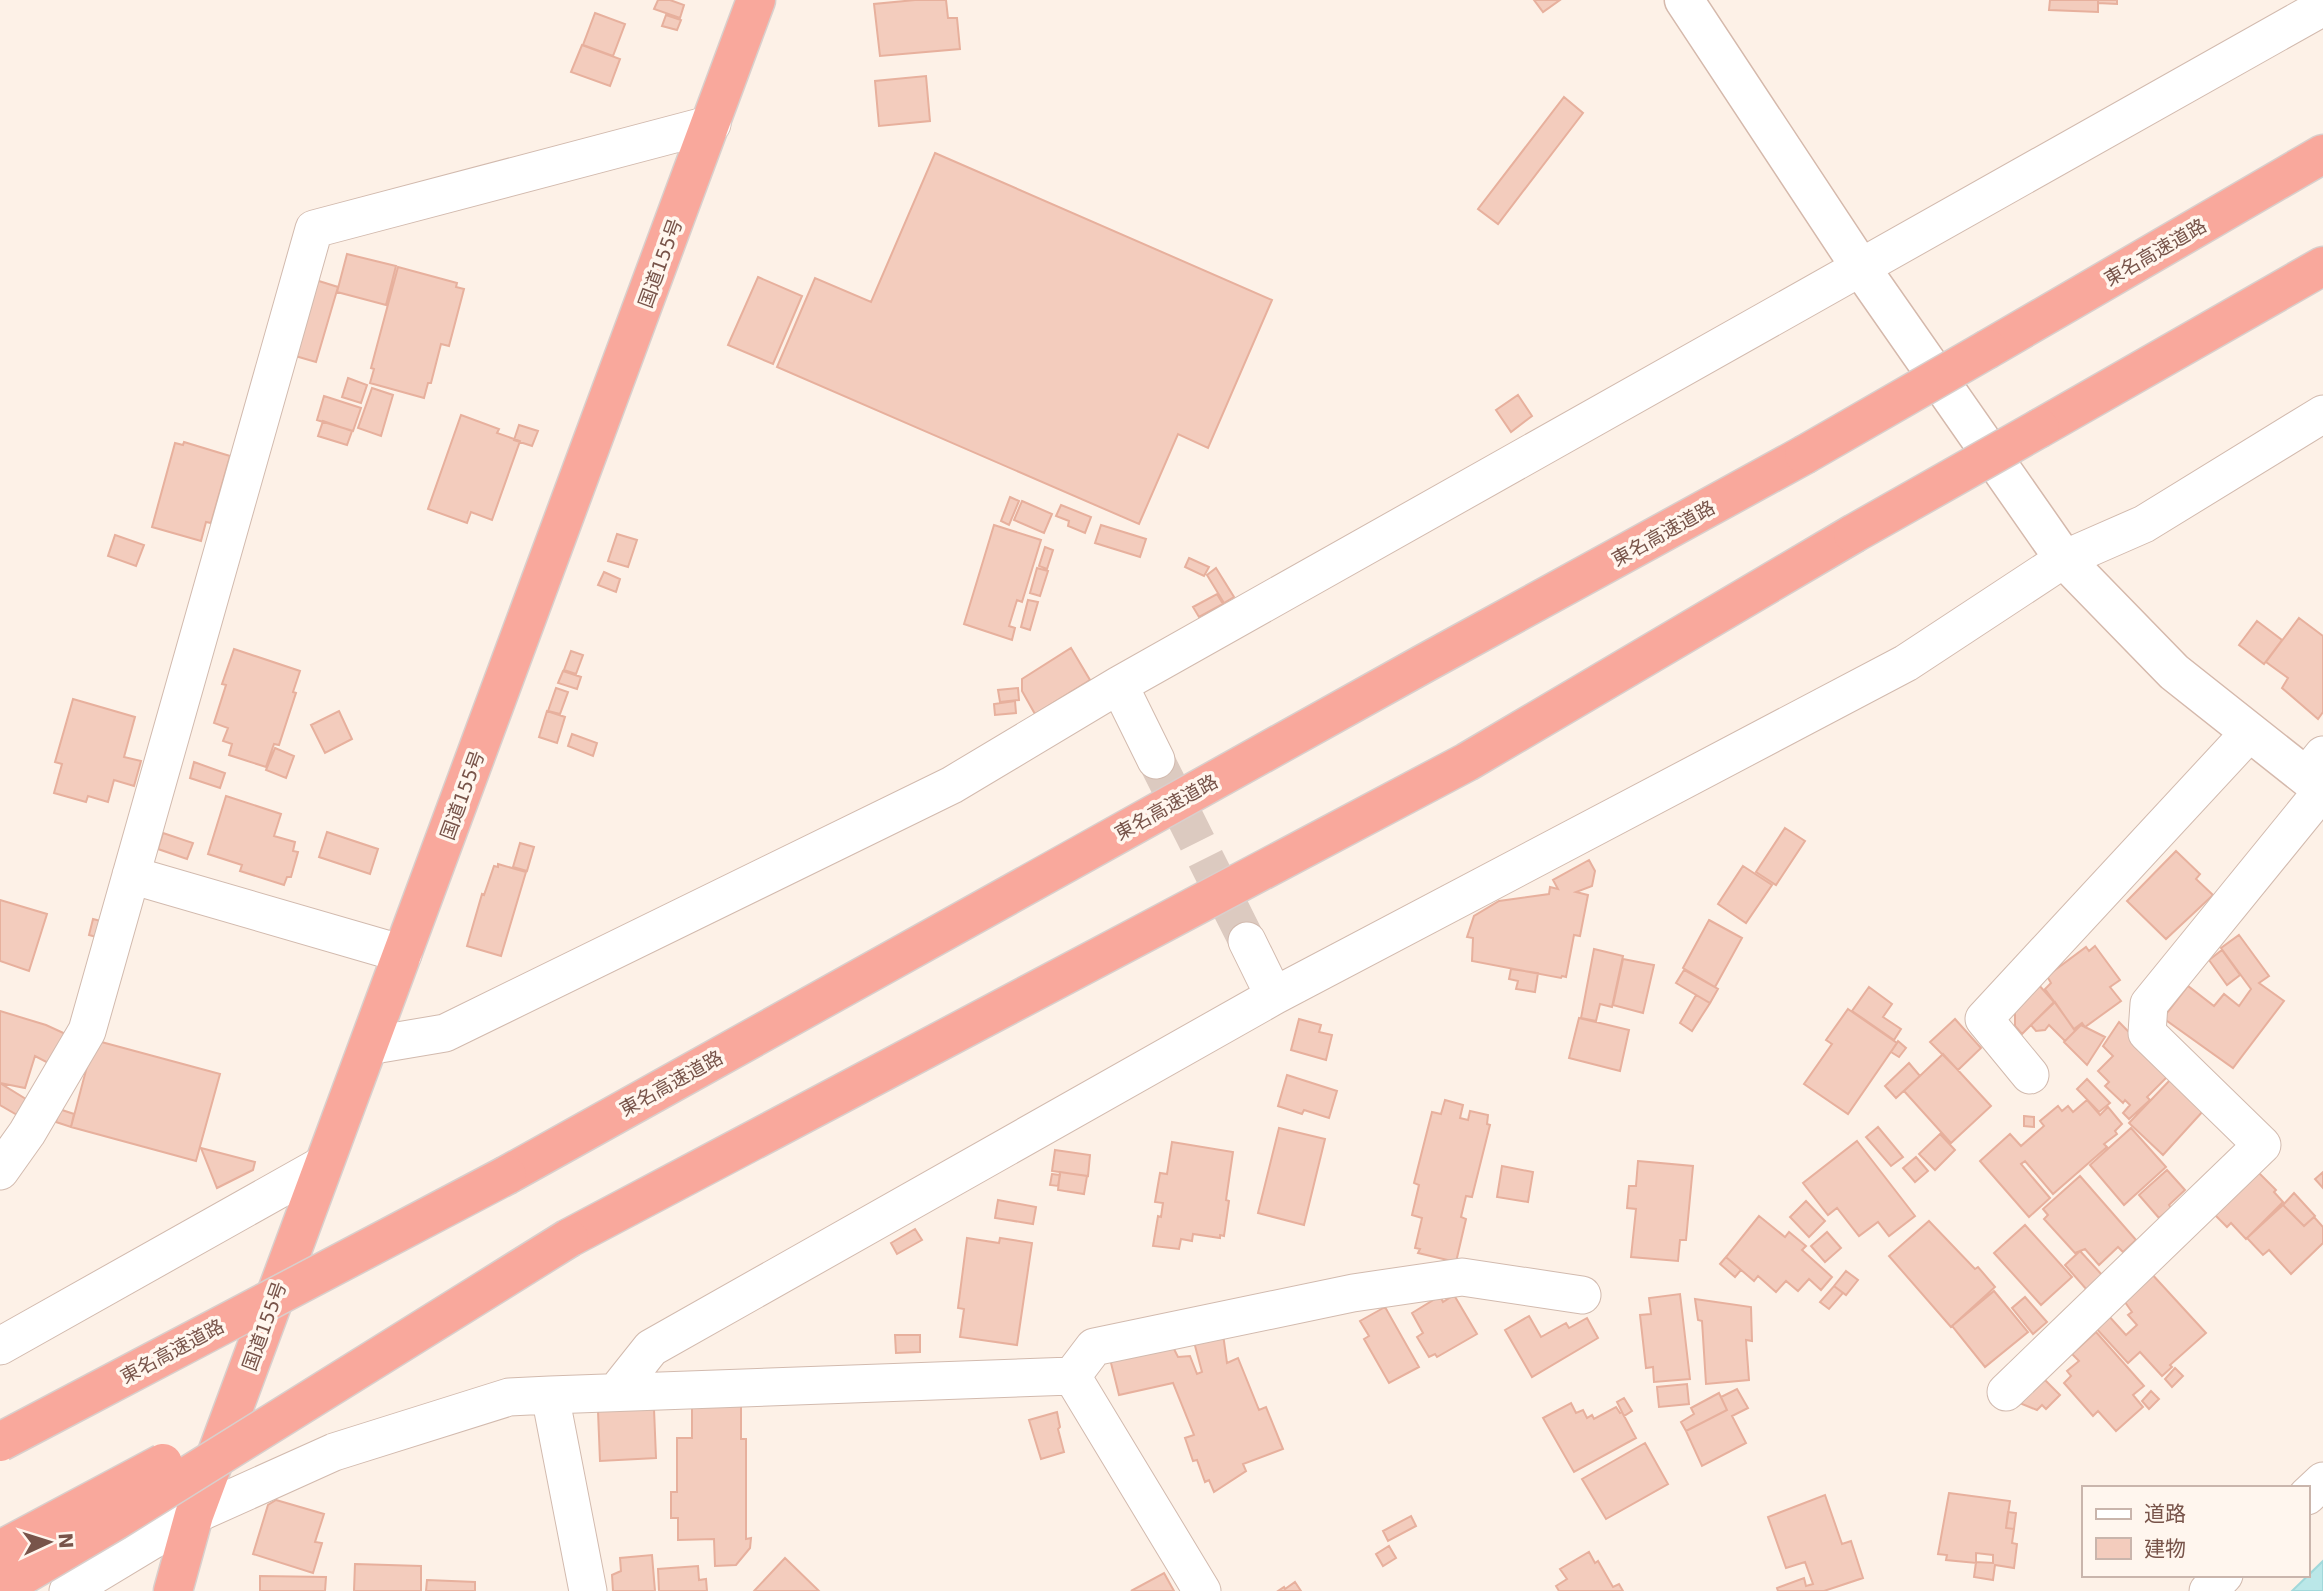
<svg xmlns="http://www.w3.org/2000/svg" width="2323" height="1591" font-family="'DejaVu Sans','Noto Sans JP',sans-serif">
  <style>
    .water { fill: #bae7e8; stroke: #a0d8da; stroke-width: 2 }
    .building { fill: #f3ccbd; stroke: #e7b09d; stroke-width: 2 }
    .lines { fill: none; stroke-linecap: round; stroke-linejoin: round }
    .street-tunnel { stroke: #dccac0; stroke-width: 37; stroke-dasharray: 37 18; stroke-linecap: butt }
    .street-casing { stroke: #d2baae; stroke-width: 39 }
    .secondary-casing { stroke: #d5b9ac; stroke-width: 41 }
    .highway-casing { stroke: #d9cfcc; stroke-width: 41 }
    .street { stroke: #fff; stroke-width: 37 }
    .secondary { stroke: #fff; stroke-width: 38 }
    .highway { stroke: #f9a89c; stroke-width: 38 }
    .highway-bridge-casing { stroke: #d9cfcc; stroke-width: 41; stroke-linecap: butt }
    .highway-bridge { stroke: #f9a89c; stroke-width: 38 }
    .labels { text-anchor: middle; dominant-baseline: central; stroke-width: 7; stroke-linejoin: round; paint-order: stroke }
    .street-label { font-size: 19px; fill: #78544a; stroke: #fff6ee }
  </style>
  <rect width="100%" height="100%" fill="#fdf1e7"/>
  <!-- water -->
  <path class="water" d="M2323,1561V1591H2292Z"/>
  <!-- building -->
  <path class="building" d="M658,0H670L684,5L680,18L654,9Z
    M915,0H946L948,18H957L960,49L880,56L874,4Z
    M1534,0H1560L1543,12Z
    M2050,0H2098V12L2049,10Z
    M2098,0H2117V4L2098,3Z
    M595,13L625,24L613,56L583,45Z
    M666,15L681,20L677,30L662,26Z
    M582,45L620,59L610,86L571,72Z
    M926,76L930,121L879,126L875,81Z
    M1564,97L1583,113L1498,224L1478,209Z
    M935,153L1272,300L1208,448L1178,434L1139,524L777,367L815,278L871,302Z
    M347,254L396,266L386,305L337,292Z
    M398,267L457,283L456,287L464,289L449,346L441,344L431,383H428L424,398L370,383L374,369L371,368Z
    M306,277L338,287L316,362L285,353Z
    M758,277L802,296L773,364L728,345Z
    M348,378L367,385L361,403L342,397Z
    M372,388L393,395L381,436L358,428Z
    M1518,395L1532,416L1511,432L1496,410Z
    M324,396L361,408L353,431L317,420Z
    M461,415L499,429L497,433L520,441L492,520L471,512L467,523L428,509Z
    M323,421L352,431L347,445L318,436Z
    M519,425L538,431L532,446L514,440Z
    M184,442L230,456L211,523L206,522L201,541L152,527L175,443L183,445Z
    M1010,497L1019,501L1009,525L1001,521Z
    M1022,501L1052,514L1044,533L1014,520Z
    M1061,505L1091,517L1085,533L1068,526L1069,521L1056,516Z
    M994,525L1041,540L1022,602L1017,600L1009,626L1015,628L1012,640L964,624Z
    M1101,525L1146,539L1140,557L1095,543Z
    M617,534L637,540L628,567L608,561Z
    M115,535L144,545L136,566L108,556Z
    M1045,547L1053,550L1047,569L1039,566Z
    M1189,558L1209,567L1204,576L1185,567Z
    M1037,568L1048,571L1040,596L1030,593Z
    M1216,568L1234,597L1224,603L1207,575Z
    M604,572L620,579L616,592L598,585Z
    M1217,594L1223,604L1199,617L1193,607Z
    M1028,600L1038,602L1030,630L1021,627Z
    M2299,618L2323,636V712L2318,719L2282,688L2288,678L2266,662Z
    M2257,621L2282,640L2264,664L2239,645Z
    M1071,648L1090,680L1035,714L1022,691V679Z
    M234,649L300,671L293,692L296,693L279,745L274,744L266,767L229,755L232,744L223,741L228,728L214,723L226,685L222,684Z
    M571,651L583,655L576,674L564,670Z
    M563,671L581,677L577,689L558,683Z
    M556,688L568,692L560,714L548,711Z
    M1018,688L1019,700L1000,702L998,690Z
    M73,699L135,717L124,757L141,761L134,786L114,780L108,802L88,796L86,802L54,793L62,764L55,762Z
    M1015,701L1016,713L995,715L994,704Z
    M339,711L352,739L325,753L311,725Z
    M547,711L565,717L557,743L539,737Z
    M572,734L597,743L593,756L568,746Z
    M275,748L294,756L286,778L266,770Z
    M194,762L225,773L220,788L190,778Z
    M226,796L281,814L274,836L295,842L293,851L298,852L291,877H287L284,885L240,871L242,865L208,854Z
    M1785,828L1805,841L1776,885L1756,872Z
    M327,832L378,849L370,874L319,857Z
    M163,833L193,843L187,859L158,849Z
    M520,843L534,847L527,871L513,867Z
    M2176,851L2200,874L2196,879L2213,895L2166,939L2127,901Z
    M1589,860L1595,871L1592,886L1576,892L1588,895L1580,936L1574,935L1566,977L1562,976L1561,978L1472,961L1473,938L1467,937L1474,916L1499,901L1549,894L1550,887L1558,889L1553,880Z
    M498,864L526,872L501,956L467,946L482,894L484,895L494,866L498,867Z
    M1743,866L1772,885L1746,923L1718,904Z
    M0,900L47,914L29,971L0,961Z
    M93,919L108,923L104,939L89,935Z
    M1709,920L1742,938L1715,987L1683,968Z
    M2239,935L2269,976L2259,983L2284,1001L2233,1068L2163,1018L2188,986L2214,1006L2224,994L2239,1006L2251,989L2221,948Z
    M2095,946L2120,980L2110,987L2121,1001L2085,1027L2082,1023L2074,1029L2045,989L2051,983L2047,976L2086,947L2089,951Z
    M1594,949L1623,956L1612,1007L1600,1004L1596,1021L1581,1018Z
    M2222,950L2240,975L2227,985L2209,960Z
    M1623,959L1654,965L1643,1013L1613,1005Z
    M1511,969L1538,973L1535,992L1516,989L1518,981L1509,979Z
    M1684,970L1718,989L1710,1003L1676,983Z
    M2038,984L2054,1002L2022,1034L2015,1026V1009Z
    M1869,987L1892,1004L1883,1017L1901,1029L1894,1040L1852,1011Z
    M1696,995L1710,1003L1692,1031L1680,1023Z
    M2055,1002L2075,1031L2065,1041L2049,1025L2045,1030L2036,1031L2031,1025Z
    M1848,1009L1897,1043L1848,1114L1804,1084L1832,1044L1826,1040Z
    M0,1011L46,1025L70,1036L54,1066L35,1056L25,1088L0,1083Z
    M1579,1018L1629,1030L1620,1071L1569,1058Z
    M1299,1019L1321,1025L1319,1032L1332,1035L1326,1060L1291,1050Z
    M1955,1019L1981,1048L1958,1070L1930,1042Z
    M2119,1022L2170,1074L2147,1097L2150,1100L2129,1119L2123,1113L2130,1105L2125,1100L2123,1103L2105,1086L2109,1082L2098,1071L2113,1056L2103,1046Z
    M2081,1025L2105,1037L2087,1065L2064,1042Z
    M94,1040L220,1074L196,1161L71,1127Z
    M1898,1041L1906,1048L1899,1057L1891,1052Z
    M1943,1054L1991,1106L1951,1143L1904,1091Z
    M1909,1063L1920,1076L1896,1098L1885,1086Z
    M1287,1075L1337,1091L1329,1118L1304,1110L1302,1114L1278,1106Z
    M2087,1079L2110,1103L2099,1112L2077,1089Z
    M2171,1079L2204,1110L2163,1155L2129,1123Z
    M0,1083L34,1104L24,1119L0,1105Z
    M1445,1100L1463,1105L1460,1118L1468,1120L1470,1111L1488,1115L1487,1124L1490,1125L1472,1197L1466,1196L1461,1217L1466,1219L1456,1262L1418,1253L1420,1249L1415,1248L1422,1218L1412,1215L1419,1185L1414,1183L1432,1112L1441,1114Z
    M2087,1100L2100,1115L2108,1107L2122,1124L2115,1131L2117,1134L2104,1144L2107,1147L2053,1194L2025,1161L2021,1164L2050,1198L2029,1217L1980,1161L2010,1134L2021,1146L2044,1126L2040,1121L2058,1106L2062,1111L2068,1106L2073,1112Z
    M59,1109L74,1114L71,1127L56,1122Z
    M2024,1116L2034,1117V1127L2024,1126Z
    M1878,1127L1903,1157L1891,1166L1866,1137Z
    M1279,1128L1325,1139L1304,1225L1258,1213Z
    M2131,1128L2166,1167L2124,1205L2090,1165Z
    M1940,1134L1955,1150L1935,1170L1919,1154Z
    M1857,1141L1915,1216L1889,1236L1878,1222L1859,1236L1837,1208L1828,1215L1803,1183Z
    M1172,1142L1233,1152L1226,1200L1229,1201L1224,1236L1220,1235V1238L1193,1234L1192,1241L1181,1239L1179,1249L1153,1246L1158,1216L1161,1217L1163,1203L1155,1202L1160,1173L1167,1174Z
    M201,1148L255,1162L253,1170L217,1188Z
    M1055,1150L1090,1155L1088,1176L1052,1171Z
    M1916,1157L1928,1171L1915,1182L1903,1168Z
    M1638,1161L1693,1166L1686,1240H1680L1678,1261L1631,1257L1636,1209L1627,1208L1629,1186H1636Z
    M1502,1166L1533,1172L1528,1202L1497,1197Z
    M2167,1170L2185,1190L2169,1205L2171,1208L2159,1218L2139,1195Z
    M2256,1170L2276,1190L2274,1192L2283,1202L2246,1239L2231,1223L2227,1227L2213,1213Z
    M1060,1172L1087,1176L1084,1194L1058,1190Z
    M2323,1172V1188L2315,1179Z
    M1052,1174L1060,1175L1058,1186L1050,1185Z
    M2080,1176L2136,1240L2123,1252L2118,1247L2099,1265L2085,1249L2075,1253L2044,1219L2048,1215L2043,1209Z
    M2294,1193L2315,1216L2304,1226L2283,1205Z
    M998,1200L1036,1207L1033,1224L995,1218Z
    M1806,1201L1825,1221L1809,1237L1790,1217Z
    M2283,1205L2304,1226L2314,1217L2323,1227V1243L2291,1274L2269,1250L2263,1255L2247,1238Z
    M1759,1216L1785,1237L1789,1232L1806,1246L1802,1250L1832,1277L1821,1290L1809,1279L1798,1291L1786,1281L1776,1292L1758,1276L1754,1281L1726,1257Z
    M1929,1221L1975,1269L1978,1267L1995,1287L1951,1327L1889,1256Z
    M2025,1225L2072,1277L2041,1305L1994,1253Z
    M915,1229L922,1240L897,1254L891,1243Z
    M1827,1232L1841,1248L1825,1262L1811,1246Z
    M967,1238L999,1243L1000,1238L1032,1243L1017,1345L960,1337L964,1309L958,1308Z
    M2080,1251L2103,1276L2087,1290L2065,1265Z
    M1726,1257L1741,1270L1735,1277L1720,1264Z
    M1846,1271L1858,1280L1846,1295L1834,1286Z
    M2150,1272L2206,1333L2170,1365L2172,1367L2162,1376L2140,1352L2128,1363L2094,1326L2107,1314L2126,1335L2137,1325L2128,1315L2132,1312L2122,1298Z
    M1834,1286L1843,1293L1829,1309L1820,1302Z
    M1994,1291L2028,1332L1985,1367L1952,1326Z
    M1680,1294L1690,1379L1654,1382L1653,1367L1646,1368L1640,1315L1651,1314L1649,1298Z
    M1454,1295L1477,1334L1437,1357L1435,1354L1429,1357L1417,1337L1423,1333L1412,1313L1440,1296L1443,1302Z
    M2025,1297L2047,1322L2033,1334L2012,1308Z
    M1695,1299L1751,1307L1752,1341L1746,1340L1749,1380L1706,1384L1702,1321L1698,1320Z
    M1385,1307L1419,1367L1389,1383L1364,1339L1369,1336L1360,1321Z
    M1529,1316L1541,1337L1566,1323L1569,1328L1587,1318L1598,1338L1532,1377L1505,1330Z
    M2096,1332L2144,1386L2133,1395L2143,1407L2116,1431L2098,1411L2093,1416L2064,1383L2071,1376L2067,1371L2079,1361L2072,1354Z
    M1223,1334L1227,1363L1238,1358L1259,1410L1266,1407L1283,1449L1243,1464L1246,1471L1214,1492L1209,1480L1205,1482L1197,1460L1193,1461L1185,1438L1194,1435L1173,1383L1119,1395L1110,1359L1172,1345L1178,1357L1190,1356L1197,1374L1202,1372L1194,1342Z
    M895,1335H920V1352L896,1353Z
    M2175,1368L2183,1376L2172,1387L2165,1379Z
    M2039,1374L2060,1395L2046,1409L2042,1405L2037,1410L2012,1400Z
    M1687,1384L1689,1404L1659,1407L1657,1387Z
    M1737,1389L1748,1408L1732,1416L1746,1443L1702,1466L1686,1431L1727,1410L1721,1397Z
    M2151,1391L2159,1399L2149,1409L2142,1401Z
    M1719,1393L1727,1410L1686,1431L1681,1422L1694,1414L1691,1408Z
    M1624,1398L1632,1411L1624,1416L1617,1402Z
    M1571,1403L1576,1413L1583,1410L1587,1418L1592,1415L1594,1419L1616,1407L1620,1413L1622,1412L1636,1438L1574,1472L1543,1418Z
    M692,1405H741V1439H746V1539L751,1538L750,1548L736,1565L715,1566L714,1539L678,1540V1518H671V1492H677V1438H692Z
    M654,1409L656,1458L600,1461L598,1411Z
    M1057,1412L1060,1427L1058,1429L1064,1452L1041,1459L1029,1420Z
    M1645,1443L1668,1484L1606,1519L1582,1479Z
    M1949,1493L2010,1501L2006,1528L2014,1529L2012,1543L2017,1544L2014,1568L1995,1565L1993,1580L1974,1577L1976,1562L1993,1563V1555L1976,1553V1563L1946,1560L1947,1555L1938,1554Z
    M1825,1495L1842,1544L1851,1541L1863,1578L1824,1591H1778L1777,1588L1804,1578L1806,1586L1813,1584L1805,1562L1786,1568L1768,1517Z
    M276,1500L324,1514L315,1542L322,1543L313,1573L253,1554L268,1505Z
    M2008,1512L2016,1513L2014,1529L2006,1528Z
    M1411,1516L1416,1526L1388,1541L1383,1531Z
    M1389,1546L1396,1558L1383,1566L1376,1554Z
    M1589,1552L1595,1563L1598,1561L1613,1587L1619,1584L1623,1591H1559L1556,1586L1567,1579L1560,1569Z
    M652,1555L655,1591H613L612,1575L621,1571L620,1558Z
    M785,1558L819,1591H754Z
    M355,1564L421,1566V1591H354Z
    M698,1566L699,1580L706,1579L707,1591H659L658,1569Z
    M1164,1573L1174,1591H1131Z
    M260,1576L326,1577L325,1591H260Z
    M427,1580L475,1582V1591H426Z
    M1295,1582L1301,1591H1278L1284,1587L1285,1589Z"/>
  <g class="lines">
    <!-- street-tunnel -->
    <path class="street-tunnel" d="M1156,760L1247,941"/>
    <!-- street casing -->
    <g class="street-casing">
      <path id="street" d="M1119,685L1156,760
        M2306,776L2323,755
        M131,875L403,954
        M1247,941L1274,996
        M368,1046L445,1033L952,785L1119,685L2323,7
        M2030,1075L1984,1019L2250,732
        M0,1171L27,1133L87,1031L314,229L712,124
        M0,1346L324,1164
        M1072,1376L1202,1591
        M616,1392L651,1348L1274,996L1906,663L2064,559L2144,524L2323,414
        M2006,1392L2262,1145L2147,1033L2149,1004L2323,790
        M2307,1496L2323,1481
        M68,1591L194,1515L334,1452L509,1397L550,1395
        M588,1591L550,1395L1072,1376L1094,1347L1353,1293L1462,1277L1582,1295
        M2208,1591L2224,1575"/>
    </g>
    <!-- secondary casing -->
    <g class="secondary-casing">
      <path id="secondary" d="M1684,0L1861,268L2064,559L2174,672L2323,790"/>
    </g>
    <!-- highway casing -->
    <g class="highway-casing">
      <path id="highway" d="M1988,349L2323,154
        M2040,428L2323,266
        M507,1175L1425,663L1804,455
        M569,1238L1467,762L1853,534
        M173,1591L194,1515L756,0"/>
    </g>
    <!-- street -->
    <use href="#street" class="street"/>
    <!-- secondary -->
    <use href="#secondary" class="secondary"/>
    <!-- highway -->
    <use href="#highway" class="highway"/>
    <!-- highway-bridge casing -->
    <g class="highway-bridge-casing">
      <path id="highway-bridge" d="M1804,455L1988,349
        M1853,534L2040,428
        M0,1442L507,1175
        M0,1550L163,1463
        M0,1589L115,1521L569,1238"/>
    </g>
    <!-- highway-bridge -->
    <use href="#highway-bridge" class="highway-bridge"/>
  </g>
  <g class="labels">
    <!-- street labels -->
    <g class="street-label">
      <text transform="translate(2155 252) rotate(-30)">東名高速道路</text>
      <text transform="translate(660 263) rotate(-70)">国道155号</text>
      <text transform="translate(1663 533) rotate(-29)">東名高速道路</text>
      <text transform="translate(462 795) rotate(-70)">国道155号</text>
      <text transform="translate(1166 807) rotate(-29)">東名高速道路</text>
      <text transform="translate(671 1083) rotate(-29)">東名高速道路</text>
      <text transform="translate(264 1326) rotate(-70)">国道155号</text>
      <text transform="translate(172 1351) rotate(-28)">東名高速道路</text>
    </g>
  </g>
  <!-- legend -->
  <rect x="2082" y="1486" width="228" height="91" fill="#fff6ee" stroke="#c9b5ac" stroke-width="2"/>
  <rect x="2096" y="1509" width="35" height="10" fill="#ffffff" stroke="#c9b5ac" stroke-width="2"/>
  <text x="2144" y="1521" font-size="21" fill="#78544a">道路</text>
  <rect x="2096" y="1538" width="35" height="21" fill="#f3ccbd" stroke="#c9b5ac" stroke-width="2"/>
  <text x="2144" y="1556" font-size="21" fill="#78544a">建物</text>
  <!-- north arrow -->
  <g transform="translate(49 1542) rotate(86)" stroke="#fff6ee" stroke-width="5" paint-order="stroke">
  <path d="M0-5L12 26L0 18L-12 26Z" fill="#78544a"/>
  <text y="-10" font-size="19" font-weight="bold" text-anchor="middle" fill="#78544a">N</text>
  </g>
</svg>
